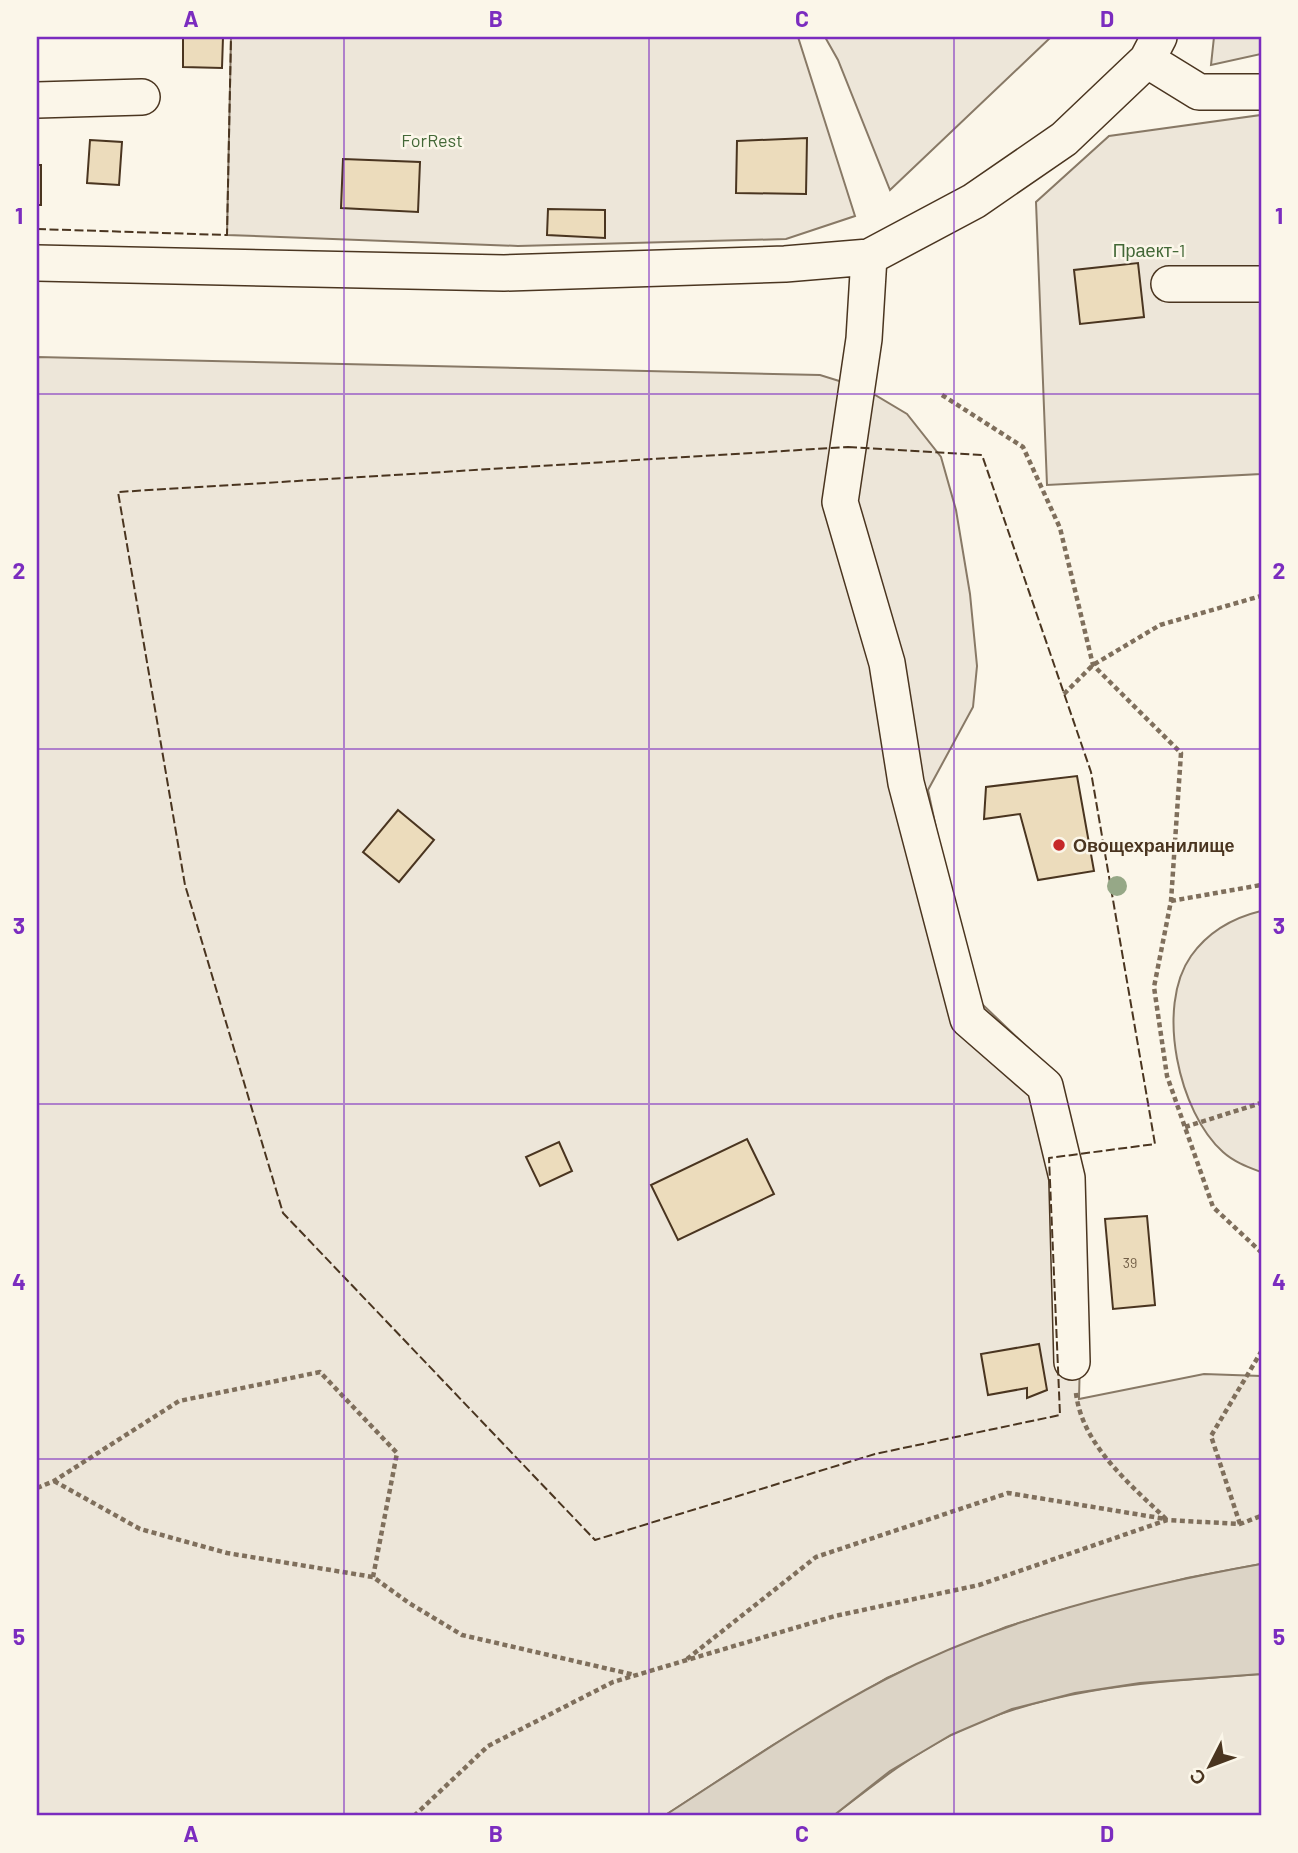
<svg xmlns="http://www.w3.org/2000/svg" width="1298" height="1853" font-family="Barlow,sans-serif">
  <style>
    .green { fill: #ede6d9; stroke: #887966; stroke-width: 2 }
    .water { fill: #dcd4c6; stroke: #887966; stroke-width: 2 }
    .building { fill: #ecdcbc; stroke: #4a3520; stroke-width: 2 }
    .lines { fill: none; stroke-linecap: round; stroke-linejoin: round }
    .minor-casing { stroke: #4a3520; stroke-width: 38 }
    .path { stroke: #7f6f5c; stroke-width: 4.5; stroke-dasharray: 5 3.5; stroke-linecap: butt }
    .minor { stroke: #fbf6e9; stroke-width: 35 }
    .fence { stroke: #4a3520; stroke-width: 2; stroke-dasharray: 9 3.5; stroke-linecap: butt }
    .tree { fill: #96a887 }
    .grid { fill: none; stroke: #7b2cbf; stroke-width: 2; stroke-opacity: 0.55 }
    .poi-dot { fill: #c62828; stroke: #fbf6e9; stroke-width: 2.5 }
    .labels { text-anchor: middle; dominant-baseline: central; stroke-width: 5; stroke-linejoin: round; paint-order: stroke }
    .number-label { font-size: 14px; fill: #725f47 }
    .park-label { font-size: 18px; fill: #436837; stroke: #fbf6e9 }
    .poi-label { font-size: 18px; font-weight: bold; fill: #4a3520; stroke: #fbf6e9; text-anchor: start }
    .neatline { fill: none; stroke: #7b2cbf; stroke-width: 2.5 }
    .grid-label { font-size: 23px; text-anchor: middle; font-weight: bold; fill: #7b2cbf }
  </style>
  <rect width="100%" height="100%" fill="#fbf6e9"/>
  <!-- green -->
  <path class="green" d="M231,37H798L855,216L786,239L518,246L227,235Z
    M825,37H1051L890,190L838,60Z
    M1214,37H1261V54L1211,65Z
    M1261,115V474L1047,485L1036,202L1109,136Z
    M37,357L820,375L865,389L907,414L941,457L956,510L970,594L977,666L973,707L928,790L946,875L982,1004L1046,1065L1081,1317L1079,1399L1204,1374L1261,1376V1564L1187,1578L1061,1610L1006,1627L945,1652L887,1678L773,1745L664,1816H37Z
    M1261,911V1172C1248,1167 1234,1162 1223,1152C1179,1113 1155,1007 1191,956C1208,932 1232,918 1261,911Z
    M1261,1674V1816H833C871,1787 908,1757 951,1735C1048,1686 1155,1682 1261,1674Z"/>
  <!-- water -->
  <path class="water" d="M1261,1564V1674L1140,1683L1075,1693L1012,1709L951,1735L890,1771L833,1816H664C737,1769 809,1719 886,1679C1003,1618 1133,1587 1261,1564Z"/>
  <!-- building -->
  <path class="building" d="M183,37H223L222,68L183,67Z
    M807,138L806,194L736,193L737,141Z
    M90,140L122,142L119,185L87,183Z
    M343,159L420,162L418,212L341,208Z
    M37,165H41V205H37Z
    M548,209L605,210V238L547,235Z
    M1138,263L1144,317L1080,324L1074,270Z
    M1077,776L1094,871L1038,880L1020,814L984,819L986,787Z
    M398,810L434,840L399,882L363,852Z
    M747,1139L774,1194L678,1240L651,1185Z
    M559,1142L572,1171L540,1186L526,1157Z
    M1147,1216L1155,1305L1113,1309L1105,1219Z
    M1039,1344L1047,1390L1027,1398V1388L988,1395L981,1354Z"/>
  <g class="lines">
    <!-- minor casing -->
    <g class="minor-casing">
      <path id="minor" d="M1147,60L1199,92H1261
        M37,100L142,97
        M869,257L864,339L840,502L887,663L906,783L968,1019L1045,1086L1067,1178L1072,1362
        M37,263L504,273L785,264L869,257L974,201L1064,139L1147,60L1159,37
        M1169,284H1261"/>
    </g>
    <!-- path -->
    <path class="path" d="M942,395L1023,447L1060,528L1093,665L1181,753L1171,901L1154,987L1167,1076L1213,1207L1261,1252
      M1064,694L1093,665L1160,625L1261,596
      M1171,901L1261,885
      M1185,1127L1261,1103
      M1076,1393C1082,1445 1130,1484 1166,1519
      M54,1481L140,1529L227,1553L373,1577L409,1603L462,1635L635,1675
      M37,1488L54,1481L179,1401L320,1372L397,1453L373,1577
      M1240,1524L1211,1436L1261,1352
      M687,1659L816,1557L1008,1493L1166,1519
      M414,1816L488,1746L613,1682L835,1616L979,1585L1167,1520L1240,1524L1261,1516"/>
    <!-- minor -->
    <use href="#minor" class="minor"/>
    <!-- fence -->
    <path class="fence" d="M37,229L227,235L231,37
      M848,447L982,455L1091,772L1155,1144L1049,1158L1060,1415L875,1454L595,1540L283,1213L185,885L118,492Z"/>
  </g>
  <!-- trees -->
  <circle class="tree" cx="1117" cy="886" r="10"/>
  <!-- grid -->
  <path class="grid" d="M344,37V1816M649,37V1816M954,37V1816M37,394H1261M37,749H1261M37,1104H1261M37,1459H1261"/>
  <!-- markers -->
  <circle class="poi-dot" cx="1059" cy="845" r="7"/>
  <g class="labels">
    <!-- number labels -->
    <g class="number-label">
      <text x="1130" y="1262">39</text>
    </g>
    <!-- park labels -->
    <g class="park-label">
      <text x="432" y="140">ForRest</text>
      <text x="1149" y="250">Праект-1</text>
    </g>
    <!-- poi labels -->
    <g class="poi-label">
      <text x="1073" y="845">Овощехранилище</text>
    </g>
  </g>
  <!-- border -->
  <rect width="1298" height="1853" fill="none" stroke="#fbf6e9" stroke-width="77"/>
  <!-- north arrow -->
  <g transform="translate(1210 1766) rotate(228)" stroke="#fbf6e9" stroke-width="5" paint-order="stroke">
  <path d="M0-5L12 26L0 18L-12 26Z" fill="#4a3520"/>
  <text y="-10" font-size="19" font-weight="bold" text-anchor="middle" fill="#4a3520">С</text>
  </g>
  <rect x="38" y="38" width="1222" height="1776" class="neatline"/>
  <g class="grid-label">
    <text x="191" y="27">A</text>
    <text x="496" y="27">B</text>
    <text x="802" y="27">C</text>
    <text x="1107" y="27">D</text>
    <text x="19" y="224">1</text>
    <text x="1279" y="224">1</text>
    <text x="19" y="579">2</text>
    <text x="1279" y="579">2</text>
    <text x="19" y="934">3</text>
    <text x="1279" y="934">3</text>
    <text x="19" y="1290">4</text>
    <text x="1279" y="1290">4</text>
    <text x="19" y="1645">5</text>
    <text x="1279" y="1645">5</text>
    <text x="191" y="1842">A</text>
    <text x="496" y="1842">B</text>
    <text x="802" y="1842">C</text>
    <text x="1107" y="1842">D</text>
  </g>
</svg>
